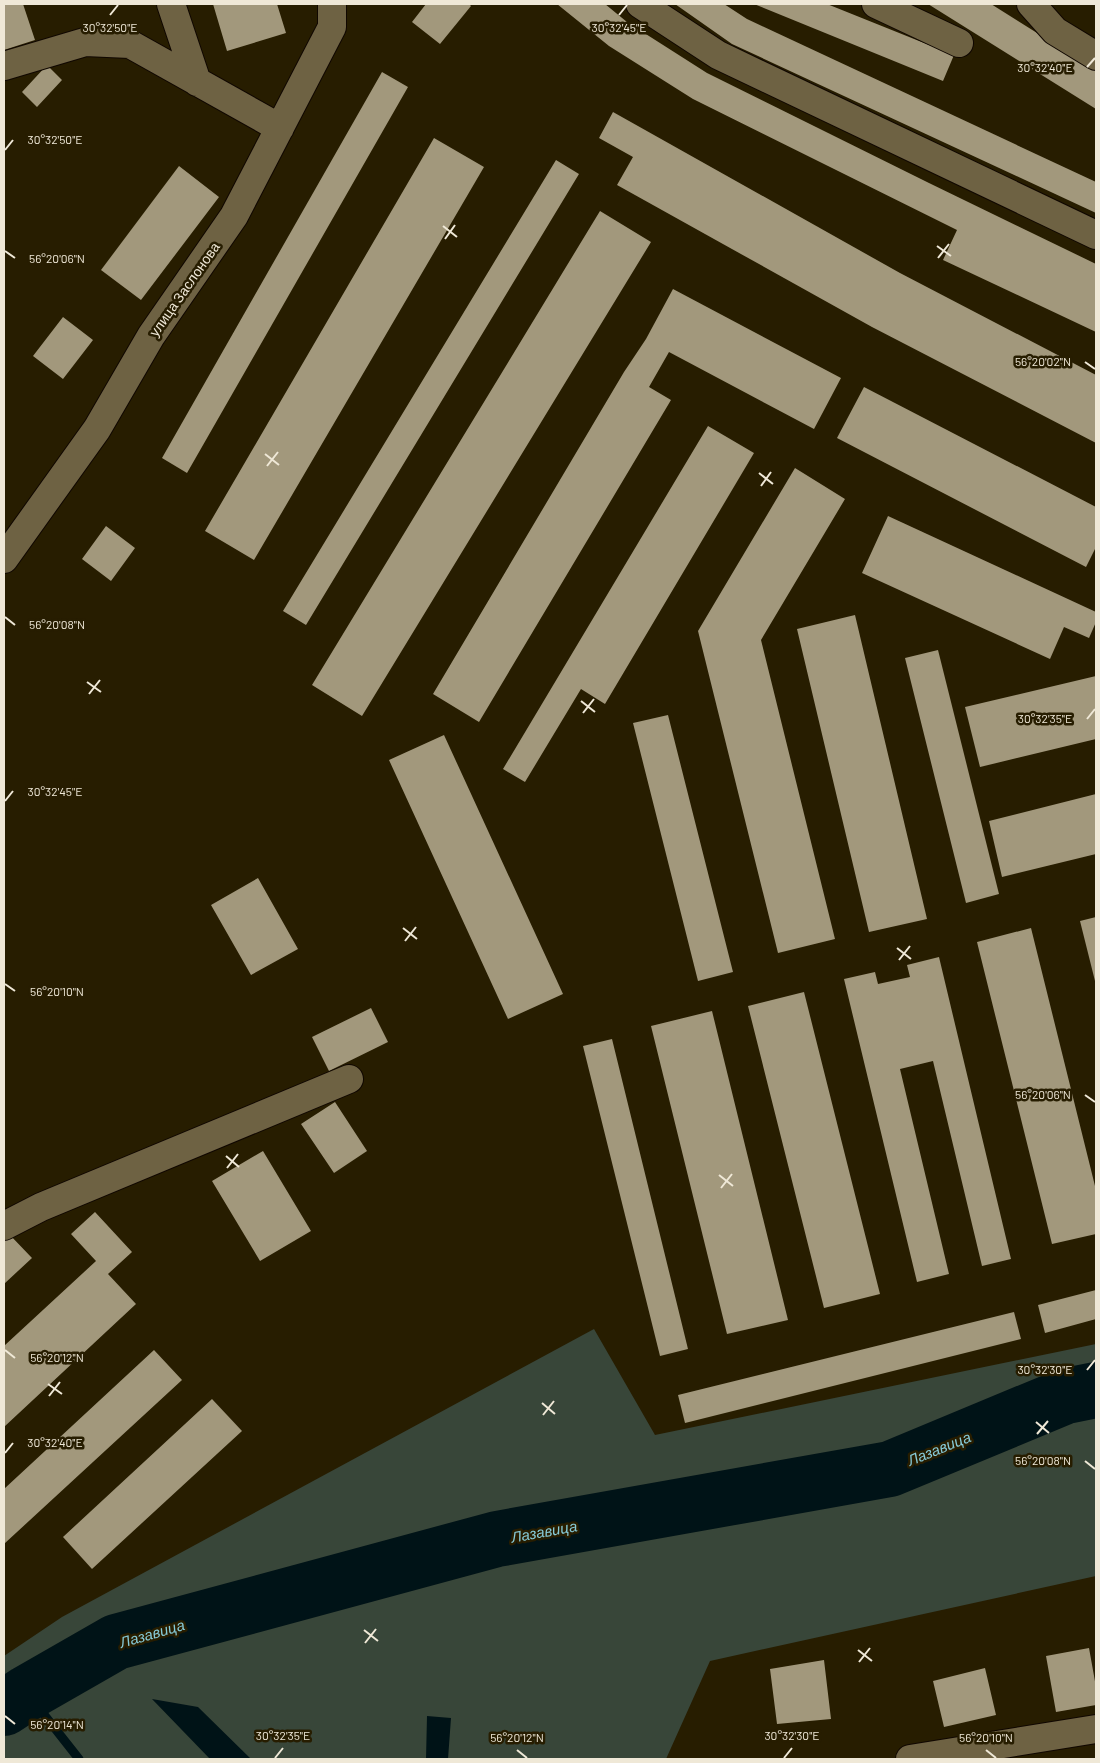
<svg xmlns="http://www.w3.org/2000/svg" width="1100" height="1763" font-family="Barlow,sans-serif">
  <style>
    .green { fill: #384639 }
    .water { fill: #001317 }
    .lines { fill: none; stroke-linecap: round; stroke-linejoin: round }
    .stream { stroke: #001317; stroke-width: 9 }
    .river { stroke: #001317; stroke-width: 56 }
    .building { fill: #a2987c }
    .minor-casing { stroke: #100700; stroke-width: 30 }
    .minor { stroke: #6e6243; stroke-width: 28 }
    .ticks { fill: none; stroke: #efe8d7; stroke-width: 2 }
    .labels { text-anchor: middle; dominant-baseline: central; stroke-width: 5; stroke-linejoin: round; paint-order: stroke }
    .street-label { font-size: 14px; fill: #efe8d7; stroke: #271d00 }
    .water-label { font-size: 15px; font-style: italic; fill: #87cbd8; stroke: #271d00 }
    .ticks-label { font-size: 12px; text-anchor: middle; fill: #efe8d7; stroke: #271d00; stroke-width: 5; stroke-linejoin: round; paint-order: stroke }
  </style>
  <rect width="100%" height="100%" fill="#271d00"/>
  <!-- green -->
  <path class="green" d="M594,1329L655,1435L1096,1344V1576L710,1661L666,1759H4V1656L62,1617Z"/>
  <!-- water -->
  <path class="water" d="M152,1699L198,1707L251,1759H210Z
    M427,1716L451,1718L448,1759H426Z"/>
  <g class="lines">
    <!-- stream -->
    <path class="stream" d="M27,1693L79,1759"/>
    <!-- river -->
    <path class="river" d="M4,1708L27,1693L116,1642L497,1539L890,1469L1066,1396L1096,1390"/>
  </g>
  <!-- building -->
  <path class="building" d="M4,4H23L35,40L4,50Z
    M213,4H277L286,33L227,51Z
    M426,4H469L471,6L440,44L412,22Z
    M557,4H605L627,22L707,73L929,183L1096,264V332L943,260L957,230L693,99L609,46Z
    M675,4H724L747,19L1096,182V213L732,44Z
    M754,4H827L954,55L943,81Z
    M928,4H991L1096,70V109Z
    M47,65L62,80L37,107L22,92Z
    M382,72L408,87L187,473L162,458Z
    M613,112L900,273L1096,375V443L872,327L617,185L633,157L599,138Z
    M434,138L484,167L254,560L205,531Z
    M556,160L579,174L306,625L283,611Z
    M179,166L219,197L141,300L101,270Z
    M600,211L651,242L362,716L312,685Z
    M673,289L841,378L814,429L669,352L649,387L671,400L479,722L433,694L624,372L646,339Z
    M63,317L93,340L63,379L33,356Z
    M864,387L1096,507V547L1086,567L837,438Z
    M708,426L754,453L605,704L581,689L525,782L503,769Z
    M795,468L845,499L761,640L835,939L778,953L698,631Z
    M888,516L1096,612V622L1089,638L1064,627L1050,659L862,573Z
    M106,526L135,548L111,581L82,559Z
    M855,615L927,919L869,932L797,629Z
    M938,650L999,894L966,903L905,658Z
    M1096,676V739L980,767L965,707Z
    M668,715L733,972L698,981L633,723Z
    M444,735L563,994L508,1019L389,760Z
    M1096,794V854L1002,877L989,821Z
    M258,878L298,949L251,975L211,905Z
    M1096,917V985L1080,921Z
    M1031,928L1096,1190V1234L1052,1244L977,942Z
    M939,957L1011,1259L982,1266L933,1061L900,1069L949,1274L917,1282L844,979L875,972L878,984L910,977L907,965Z
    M804,992L880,1294L824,1308L748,1006Z
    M371,1008L388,1042L329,1071L312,1037Z
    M712,1011L788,1320L727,1334L651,1026Z
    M612,1039L688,1349L660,1356L583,1046Z
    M335,1102L367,1151L334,1173L301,1124Z
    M263,1151L311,1231L260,1261L212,1181Z
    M95,1212L132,1252L108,1274L136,1304L4,1427V1346L96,1261L71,1234Z
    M9,1234L32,1258L4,1284V1239Z
    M1096,1290V1319L1045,1333L1038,1305Z
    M1014,1312L1021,1339L685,1423L678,1395Z
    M154,1350L182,1380L4,1544V1489Z
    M212,1399L242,1431L92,1569L63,1537Z
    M1089,1648L1096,1687V1705L1056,1712L1046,1656Z
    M824,1660L831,1719L777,1724L770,1669Z
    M985,1668L996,1715L944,1727L933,1681Z"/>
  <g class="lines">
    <!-- minor casing -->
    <g class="minor-casing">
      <path id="minor" d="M171,4L197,82
        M640,4L718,55L1096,235
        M876,4L959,43
        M1031,4L1055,31L1096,56
        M4,66L85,42L130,44L280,128
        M4,559L97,429L151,336L234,216L332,27V4
        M4,1226L41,1207L349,1079
        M910,1759L1096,1729"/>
    </g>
    <!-- minor -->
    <use href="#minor" class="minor"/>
  </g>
  <!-- ticks -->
  <path class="ticks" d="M110,15L118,5M619,15L627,5M1087,67L1095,58M5,150L13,140M443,226L457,237M445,239L455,225M937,246L951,256M5,251L15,258M938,258L949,244M1085,362L1095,369M265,454L279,465M267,466L278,452M759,473L773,484M761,486L771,472M5,617L15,625M87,682L101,692M89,694L100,680M581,701L595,712M583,713L594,699M1087,719L1095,709M5,801L13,791M403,928L417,939M405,941L416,927M897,948L911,959M899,960L910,946M5,984L15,991M1085,1095L1095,1102M226,1156L239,1167M227,1168L238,1154M719,1175L733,1186M721,1188L732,1174M5,1350L15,1358M1087,1370L1095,1360M48,1384L62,1394M49,1396L60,1382M542,1403L555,1414M543,1415L554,1401M1036,1422L1049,1433M1037,1434L1048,1421M5,1453L13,1443M1085,1461L1095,1469M364,1630L378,1641M365,1643L376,1629M858,1650L872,1661M859,1662L870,1648M5,1716L15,1724M517,1750L527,1758M986,1750L996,1758M275,1758L283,1748M784,1758L792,1748"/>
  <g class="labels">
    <!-- street labels -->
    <g class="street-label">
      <text transform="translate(184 289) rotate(-55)">улица Заслонова</text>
    </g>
    <!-- water labels -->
    <g class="water-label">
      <text transform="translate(939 1448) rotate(-22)">Лазавица</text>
      <text transform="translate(544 1531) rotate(-10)">Лазавица</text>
      <text transform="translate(152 1633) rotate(-16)">Лазавица</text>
    </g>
  </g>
  <g class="ticks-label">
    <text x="110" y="32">30°32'50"E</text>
    <text x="619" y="32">30°32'45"E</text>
    <text x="1045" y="72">30°32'40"E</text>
    <text x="55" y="144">30°32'50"E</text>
    <text x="57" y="263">56°20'06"N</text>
    <text x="1043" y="366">56°20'02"N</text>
    <text x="57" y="629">56°20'08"N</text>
    <text x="1045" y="723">30°32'35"E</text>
    <text x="55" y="796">30°32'45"E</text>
    <text x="57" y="996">56°20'10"N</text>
    <text x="1043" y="1099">56°20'06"N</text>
    <text x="57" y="1362">56°20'12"N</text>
    <text x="1045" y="1374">30°32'30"E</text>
    <text x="55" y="1447">30°32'40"E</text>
    <text x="1043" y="1465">56°20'08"N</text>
    <text x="57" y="1729">56°20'14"N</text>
    <text x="283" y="1740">30°32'35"E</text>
    <text x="792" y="1740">30°32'30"E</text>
    <text x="517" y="1742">56°20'12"N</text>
    <text x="986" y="1742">56°20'10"N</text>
  </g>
  <!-- border -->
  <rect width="1100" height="1763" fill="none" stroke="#efe8d7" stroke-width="10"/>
</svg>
